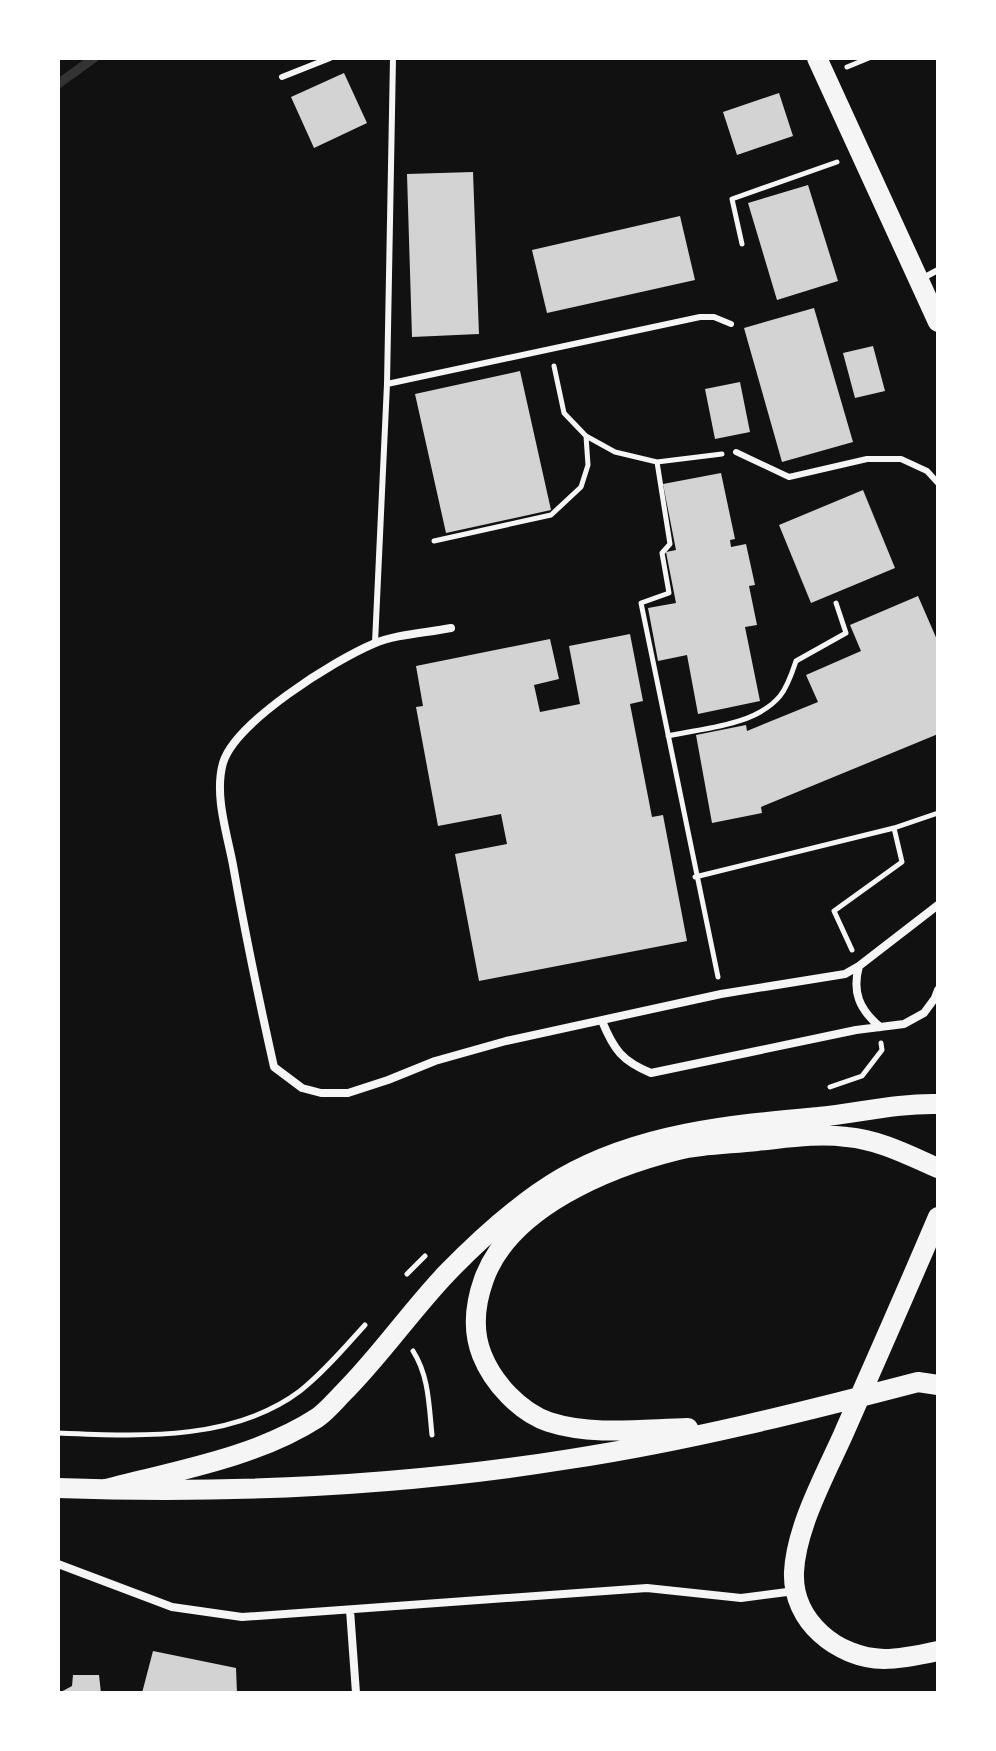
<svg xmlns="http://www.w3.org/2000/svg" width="996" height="1751" font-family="Lora,serif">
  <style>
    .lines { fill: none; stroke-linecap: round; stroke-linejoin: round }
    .stream { stroke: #333; stroke-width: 9 }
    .building { fill: #d3d3d3 }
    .path { stroke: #f5f5f5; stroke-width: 5 }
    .service { stroke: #f5f5f5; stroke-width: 6 }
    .minor { stroke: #f5f5f5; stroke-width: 8 }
    .primary { stroke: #f5f5f5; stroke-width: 20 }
  </style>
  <rect width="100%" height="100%" fill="#111"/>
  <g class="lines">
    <!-- stream -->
    <path class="stream" d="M58,84L94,58"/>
  </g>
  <!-- building -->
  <path class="building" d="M344,73L367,123L314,148L291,97Z
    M779,93L793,136L737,155L723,112Z
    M473,172L479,334L412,337L407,174Z
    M808,185L838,281L777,300L748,203Z
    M680,216L695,280L547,313L532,250Z
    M814,308L853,442L782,462L744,328Z
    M873,346L885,391L855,398L843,353Z
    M520,371L551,510L446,533L415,394Z
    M740,382L750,432L715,439L705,389Z
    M721,473L735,539L730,540L731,547L746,544L755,585L749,586L757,625L745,627L760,701L698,714L687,655L658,661L648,608L676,603L666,552L676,550L663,484Z
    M863,490L895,568L811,603L779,525Z
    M918,596L938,642V734L761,807L762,813L712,823L696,735L746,725L747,731L818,702L806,675L861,651L850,625Z
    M630,634L643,701L630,704L652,817L663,815L687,941L479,981L455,854L507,844L501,814L438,826L416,707L423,706L416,666L550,639L559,679L534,685L540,712L580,704L569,646Z
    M153,1651L236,1668L237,1693H142Z
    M73,1675H99L101,1693H59L72,1686Z"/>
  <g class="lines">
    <!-- path -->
    <path class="path" d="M847,67L869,58
      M742,244L732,199L837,162
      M554,366L564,413L586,436
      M434,541L551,515L581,487L588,465L586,436L615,452L657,462
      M668,736C703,728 755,726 780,696C788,686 792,673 796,661L846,633L836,603
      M695,877L894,828L938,813
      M852,950L834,911L902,862L894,828
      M718,977L641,603L669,593L662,553L670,544L657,462L722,454
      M830,1087L862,1076L882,1050L881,1043
      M407,1274L425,1256
      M413,1351C429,1376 429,1406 432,1435
      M58,1433C139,1436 232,1442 300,1391C324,1372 345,1347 365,1325"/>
    <!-- service -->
    <path class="service" d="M282,77L330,58
      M923,278L938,270
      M387,384L700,317H714L731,324
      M736,452L789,477L867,459H901L927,471L938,483
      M375,643L387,384L393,58"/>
    <!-- minor -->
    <path class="minor" d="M451,628C426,633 396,634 373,644C335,660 235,722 223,763C214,795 227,833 233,865C245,933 259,1000 274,1067L302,1088L321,1093H348L388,1080L435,1061L506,1041L721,994L845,974L859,966
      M602,1021C614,1050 622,1061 651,1073L856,1030L904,1024L924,1013L935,998L938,990
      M880,1027C859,1009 852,992 859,966L938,905
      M58,1564L172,1607L242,1617L647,1588L741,1598L795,1591
      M350,1610L356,1693"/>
    <!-- primary -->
    <path class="primary" d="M817,58L938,322
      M938,1217C907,1290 875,1362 843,1435C825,1475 796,1528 794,1572C792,1621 837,1658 884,1659C902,1659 920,1655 938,1651
      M688,1428C643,1429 592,1436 549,1422C520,1412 493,1383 482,1355C472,1330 475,1304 484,1279C510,1207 609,1167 678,1150C703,1144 731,1144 757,1141C787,1138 817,1133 847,1137C880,1140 908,1155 938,1168
      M58,1488C228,1494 402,1486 570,1459C688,1441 803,1412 918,1382L938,1385
      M106,1489C175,1471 257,1457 317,1418C327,1411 335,1401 343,1393C380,1356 410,1312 446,1274C480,1239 519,1203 562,1178C640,1133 731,1125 818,1117C859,1113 897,1103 938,1104"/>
  </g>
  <!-- border -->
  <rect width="996" height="1751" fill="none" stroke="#ffffff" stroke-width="120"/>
</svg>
